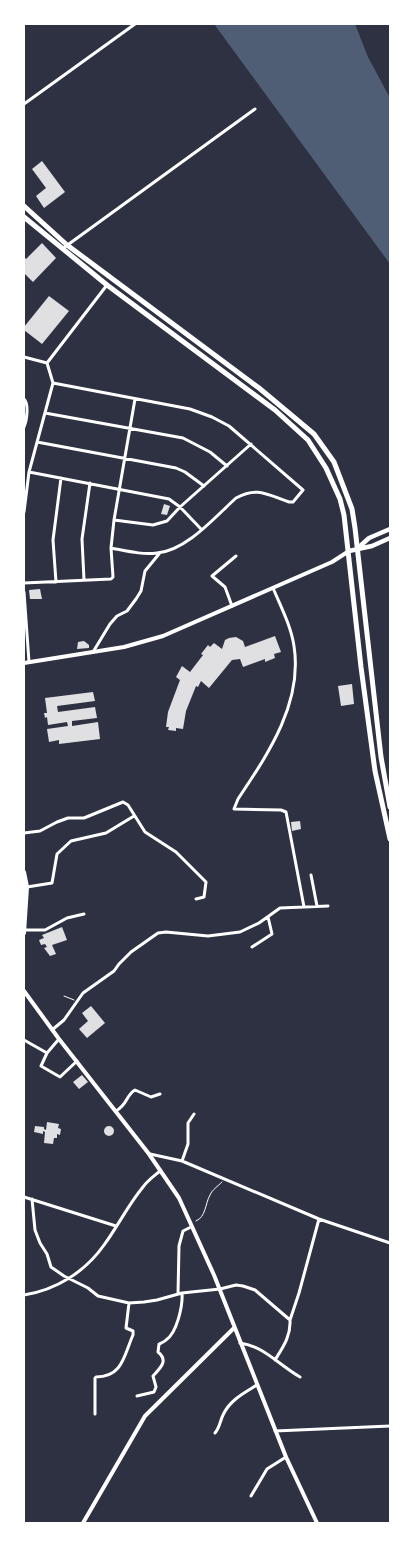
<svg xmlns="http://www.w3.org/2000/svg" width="414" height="1547" font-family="Signika,sans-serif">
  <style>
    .water { fill: #4f5d75 }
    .building { fill: #e0e0e3 }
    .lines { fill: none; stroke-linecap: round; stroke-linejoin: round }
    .path { stroke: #fff; stroke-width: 1 }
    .minor { stroke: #fff; stroke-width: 3 }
    .tertiary { stroke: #fff; stroke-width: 4 }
    .primary { stroke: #fff; stroke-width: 4.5 }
    .trunk { stroke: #fff; stroke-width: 5 }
  </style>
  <rect width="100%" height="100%" fill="#2d3142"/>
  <!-- water -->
  <path class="water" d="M214,24H355L368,57L390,98V264Z"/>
  <!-- building -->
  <path class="building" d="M42,161L65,192L44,208L36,196L46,188L32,169Z
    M42,243L56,258L33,282L24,273V257L26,259Z
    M49,296L69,311L42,344L24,330V327Z
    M164,504L170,506L167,515L161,514Z
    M40,589L42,599H30L29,590Z
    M275,636L281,652L274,654L275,658L265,662V659L243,667L240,659L232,660L209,688L201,681L198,687L196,686L186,711L183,729L176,728V731L168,730L169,727H166L168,712L180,680L176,677L182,666L190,672L203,655L201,654L208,645L210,647L214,643L222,649L225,640L229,638L236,637L243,641L245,647Z
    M84,641L89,645V648L77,649L78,642Z
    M352,684L354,704L341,706L338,686Z
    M93,692L95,701L57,706L58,712L95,707L97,718L72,721V726L98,722L100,739L59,744V740L49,742L47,729L68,726L67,722L48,725L47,717L45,718L44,713H47L45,698Z
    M300,821L301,829L292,831L291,822Z
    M62,927L67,940L52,945L56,954L50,956L44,948L47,947L45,944L41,945L39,940L44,938L42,935Z
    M91,1006L105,1023L87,1038L79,1029L88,1021L82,1013Z
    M82,1075L88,1082L79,1089L73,1082Z
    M47,1122L59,1124L58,1128L61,1129L60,1135L57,1134V1138H54L53,1144L44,1143L45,1132L43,1131V1134L34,1132L35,1126L44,1127V1129L46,1130Z
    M104 1131a5 5 0 1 1 10 0a5 5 0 1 1-10 0Z"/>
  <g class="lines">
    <!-- path -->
    <path class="path" d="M64,996L74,1000
      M196,1221C206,1217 205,1204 210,1195C212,1190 218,1186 222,1182"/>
    <!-- minor -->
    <path class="minor" d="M24,104L135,24
      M62,249L255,109
      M24,357L47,363
      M47,363L107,285
      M53,383L190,409L212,417L229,426L303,490L293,502H289C268,495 257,486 236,498C215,517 186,551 157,553C142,555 127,551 111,548
      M24,399C29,404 27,420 24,427
      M45,413L183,438L210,452L227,466
      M37,442L176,468L185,472L204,486
      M29,472L169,499L180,507L201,529
      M24,512L29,472L53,383L47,363
      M114,520L153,525L167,521L180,507L251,444
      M84,580L82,539L90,483
      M56,582L53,540L61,478
      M24,583L111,579L113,577L111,548L114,520L135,399
      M24,592L29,662
      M232,606L225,587L212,576L236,556
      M93,652L110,624L117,616L127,611L136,599L141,591L145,571L159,554
      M24,833L40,831L57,822L68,818H84L123,802L128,805L145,832L176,852L206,882L204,897L196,899
      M311,875L317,906
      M27,887L52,883L57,854L71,841L106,833L134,816
      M304,907L328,906
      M24,930H45L67,918L84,914
      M252,947L272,934L268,917
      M52,1030L64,1020L83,993L114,971L119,964L131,952L158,933L166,932L208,936L240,932L259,923L280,908L304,907L286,812L281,810L234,809L238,799C268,754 303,703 294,646C291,626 281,607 273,588
      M24,1040L47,1053L59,1039
      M47,1053L41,1066L60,1077L77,1061
      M116,1111C128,1104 126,1095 135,1090L151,1097L160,1094
      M150,1154L182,1161L319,1219L390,1243
      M182,1161L188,1144V1123L194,1114
      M24,1197L116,1226
      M32,1199L35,1230L40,1243L47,1254L51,1267L64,1276L88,1288L98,1296L129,1303L144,1302L157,1300L182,1293L220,1289L236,1285L243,1286L255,1290L290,1320L299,1293L319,1219
      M178,1294L179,1246L183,1231L191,1227
      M24,1295C56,1290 85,1272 104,1245C118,1226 128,1205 143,1187C147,1181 154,1176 160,1171
      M240,1343C264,1346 280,1366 300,1377
      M275,1360C283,1347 291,1336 290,1320
      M137,1396L154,1392L156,1387L153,1376C160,1368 169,1361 158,1352L159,1344C161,1343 164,1342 166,1340C177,1333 183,1305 182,1293
      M95,1414V1378L96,1377C123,1377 124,1355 133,1335V1331L126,1328L129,1303
      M275,1431L390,1426
      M215,1433C220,1427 220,1421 223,1415C230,1400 244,1393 257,1385
      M251,1496L267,1469L286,1457"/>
    <!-- tertiary -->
    <path class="tertiary" d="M24,663L124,647L163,636L332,562L349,551
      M24,872L27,887L24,933
      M24,991L59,1039L149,1154L179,1198L214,1275L286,1457L317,1523
      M83,1523L145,1416L234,1328"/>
    <!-- primary -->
    <path class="primary" d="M358,548L369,538L390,529
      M349,551L372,546L390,538"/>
    <!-- trunk -->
    <path class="trunk" d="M24,206L67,245L259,388L314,434L334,462L352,509L355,528L381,757L390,807
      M24,217L107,285L275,410L308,440L326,468L340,499L344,515L361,667L375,771L390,839"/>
  </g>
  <!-- border -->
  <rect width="414" height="1547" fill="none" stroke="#ffffff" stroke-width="50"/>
</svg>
